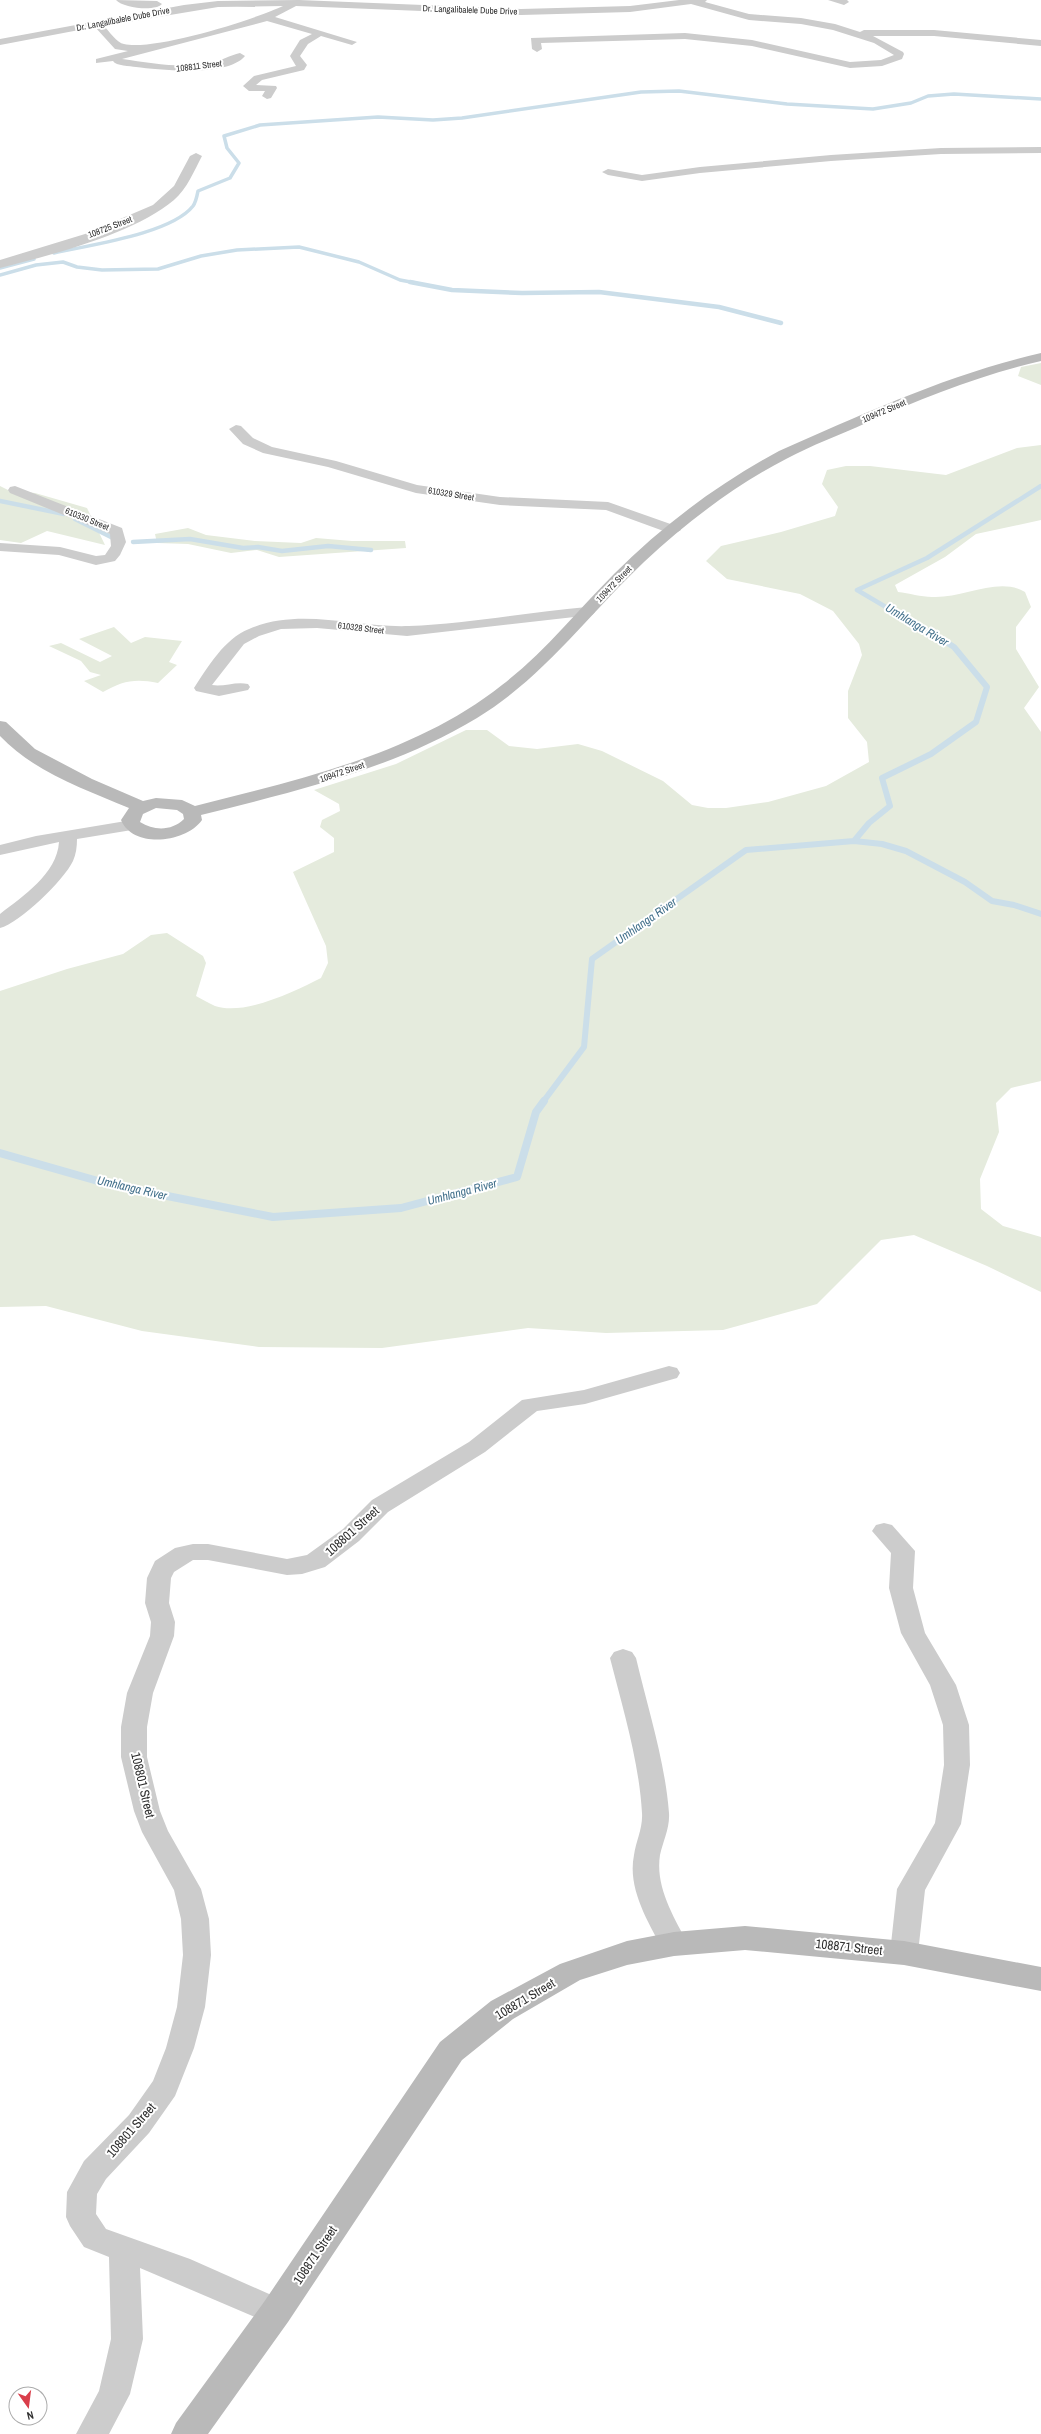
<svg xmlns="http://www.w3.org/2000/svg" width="1041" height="2434" font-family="'Archivo Narrow',sans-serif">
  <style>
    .green { fill: #e5ebdd }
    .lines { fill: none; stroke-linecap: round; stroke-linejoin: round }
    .stream-far3 { stroke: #cbdee9; stroke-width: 3.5 }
    .stream-far2 { stroke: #cbdee9; stroke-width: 4.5 }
    .stream-far1 { stroke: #cbdee9; stroke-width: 6 }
    .stream { stroke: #cbdee9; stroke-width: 8 }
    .street { fill: #ccc; fill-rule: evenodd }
    .secondary { fill: #b9b9b9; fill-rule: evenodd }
    .labels { text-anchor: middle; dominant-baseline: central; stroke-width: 4; stroke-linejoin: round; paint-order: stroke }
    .far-street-label { font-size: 9px; fill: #2f2f2f; stroke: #fff }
    .water-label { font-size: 12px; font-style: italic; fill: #42708b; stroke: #fff }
    .near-street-label { font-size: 13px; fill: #2f2f2f; stroke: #fff }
  </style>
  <rect width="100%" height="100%" fill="#fff"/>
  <!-- green -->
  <path class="green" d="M1041,363V385L1018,376L1021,367Z
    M1041,445V520L976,534L945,557L895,585L898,592C909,593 921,597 932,597C961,599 999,576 1025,592L1031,607L1016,627V649L1039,687L1024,708L1041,732V1081L1011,1088L996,1103L999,1132L980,1179L981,1209L1003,1226L1041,1237V1292L987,1266L914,1235L881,1240L817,1304L723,1330L606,1333L528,1328L382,1348L259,1347L142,1331L46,1306L0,1307V991L67,969L123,954L151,935L167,933L203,956L206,963L196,996C202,999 208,1003 215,1006C245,1016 295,991 321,978L328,963L326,946L293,872L334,852V838L320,827L322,820L340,811L339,804L314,790L396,764L466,730H487L509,746L537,749L578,744L602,751L663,781L692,805L708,808H726L768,802L826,786L869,762L867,742L848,718V691L862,655L859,644L833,611L800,594L727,579L706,561L721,546L781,532L835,516L838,507L822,484L827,470L846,466H870L946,475L1017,448Z
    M0,486L8,490L35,493L87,508L105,545L47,531L21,543L0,540Z
    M188,528L206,535L255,541L301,543L316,538L352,541H405L406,548L279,557L257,550L231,553L188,544L157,543L155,534Z
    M114,627L131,643L145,637L182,641L169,662L177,665L158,683C135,678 122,681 103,692L84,681L101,675L90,672L81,661L49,646L61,643L100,662L112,656L79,639Z"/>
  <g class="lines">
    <!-- stream-far3 -->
    <path class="stream-far3" d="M54,253C89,245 171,234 193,206C196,202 197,196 198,191L230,178L239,163L227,148L224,136L260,125L378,117L433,120L462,118L641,92L679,91L787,104L873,109L911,103L928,96L954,94L1041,99
      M0,268L34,259
      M0,275L36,265L63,262L77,267L102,270L158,269L201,256L237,250L299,247L359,262L400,280L416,283"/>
    <!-- stream-far2 -->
    <path class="stream-far2" d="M410,282L452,290L522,293L599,292L719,307L781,323
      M0,501L64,514
      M75,519L113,538
      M133,542L190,539L243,548L258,547L282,551L328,546L371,550
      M947,643L857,590L927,558L1041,486"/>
    <!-- stream-far1 -->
    <path class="stream-far1" d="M854,841L882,844L906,851L965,882L992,901L1014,905L1041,914
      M543,1102L584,1047L592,959L746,850L854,841L869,823L890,806L882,778L931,754L976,722L987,687L954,647L946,642"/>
    <!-- stream -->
    <path class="stream" d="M0,1153L112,1185L273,1217L401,1208L517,1177L536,1112L544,1101"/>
    <!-- street -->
    <path class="street" d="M116,0L157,1L162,4C155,12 123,8 116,0Z
      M299,0L521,9L630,6L679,0H707L705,2L749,14L801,18L835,24L860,32L864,30H934L1041,40V46L934,36H873L903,52L904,54L902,59L882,66L850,68L752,46L685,39L541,43L542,49L537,52L532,49L531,38L685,33L752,40L850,62L881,60L894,55L874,43L833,30L801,24L749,20L691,4L630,12L521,15L296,6L275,17L357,42L352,45L321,36L308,44L300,56L307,65L304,70L262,80L256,85L276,86L277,88L271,98L267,99L262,96L265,91H249L243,86L254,76L296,66L290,56L300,40L312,34L267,21L122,59C151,63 182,69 211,63C221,61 230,55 240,53L245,56C228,77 161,70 136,67C130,66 116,66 113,61L96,63V59L128,51L115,49L95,27L0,45V39L184,5L218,1ZM283,6C253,20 154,51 124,44C117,43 109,31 104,26L218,7Z
      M828,0H847L849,2L844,5Z
      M1041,147V153L941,154L831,161L700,173L642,181L608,175L602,172L608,169L642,175L700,167L831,155L941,148Z
      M196,153L202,156C194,171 187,189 174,200C134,234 51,255 0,268V260L85,234L153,205L174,186L190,156Z
      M236,425L241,426L253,438L272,447L336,461L417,485L500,497L608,502L679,527L681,530L674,534L669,533L606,510L500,505L416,493L328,467L263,453L243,444L229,429Z
      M15,486L122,528L126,542L120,555L115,561L96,565L59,555L0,551V543L60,547L96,556L105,555L111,546L110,534L10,493L8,490L10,487Z
      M587,607L595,612L592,615L407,636L317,628L281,629L259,636L244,644L212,685C224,687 236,681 248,684L250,687L248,690L219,696L196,691L194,688C208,667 224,639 249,629C301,607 355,628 409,626C468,624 527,612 587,607Z
      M132,820L138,821L141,825L138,829L77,839C77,847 76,854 73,861C64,880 20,923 0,928V914C23,896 57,874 59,842L0,855V845L36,836Z
      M669,1366L677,1368L680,1373L677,1378L585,1404L537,1411L485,1452L388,1512L359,1541L325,1567L302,1574L287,1575L208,1560H193L174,1572L171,1578L169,1603L175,1622L174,1636L153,1693L147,1727V1757L160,1811L168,1831L201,1889L209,1919L211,1955L205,2007L194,2048L175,2096L149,2133L106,2179L97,2194L96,2214L106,2229L190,2259L287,2302L292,2312L287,2322L276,2326L140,2268L143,2339L130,2394L109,2434H76L99,2391L111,2339L109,2257L84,2247L70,2226L66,2217L67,2192L84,2161L129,2115L153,2081L166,2048L177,2007L183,1955L181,1919L174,1890L142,1832L134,1811L121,1757V1727L127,1693L150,1636L151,1622L145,1603L147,1578L155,1561L175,1548L193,1544H208L287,1559L307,1555L343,1529L372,1500L469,1442L522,1400L584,1390Z
      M884,1523L892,1525L915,1551L913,1588L925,1633L956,1685L969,1725L970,1765L961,1824L925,1890L918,1953L914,1961L904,1964L894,1961L890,1953L897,1889L935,1823L944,1765L943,1725L930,1685L901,1633L889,1588L891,1553L872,1531L876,1525Z
      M623,1649L632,1652L636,1658C648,1709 665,1761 669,1813C670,1828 663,1841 660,1855C655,1887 674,1917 688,1944L684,1952L674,1955L664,1952C649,1923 627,1889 634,1855C636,1841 643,1828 642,1813C639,1761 623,1709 610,1658L614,1652Z"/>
    <!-- secondary -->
    <path class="secondary" d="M1041,353V361C980,375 923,398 866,423C840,435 812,445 786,459C734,486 687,522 644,562C588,615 543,678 477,718C393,769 296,791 201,815L202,820C186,843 133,849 121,820L129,808C84,789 34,772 0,736V721L6,722L35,749L92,779L143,801L156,798L182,800L195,806C301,779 415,754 502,685C544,653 577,611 614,574C663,525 718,484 779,451C865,413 949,374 1041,353ZM156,808L177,810L183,814L184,819C172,831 154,831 140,822L143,814Z
      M745,1926L904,1941L1041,1967V1991L904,1965L745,1950L674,1956L627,1965L580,1980L513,2019L462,2060L288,2322L208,2434H171L176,2423L264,2302L440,2042L491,2001L560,1964L627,1941L674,1932Z"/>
  </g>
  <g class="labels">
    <!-- far-street labels -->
    <g class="far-street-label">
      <text transform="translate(470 10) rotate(2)">Dr. Langalibalele Dube Drive</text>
      <text transform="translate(123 19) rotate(-11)">Dr. Langalibalele Dube Drive</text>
      <text transform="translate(199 66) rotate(-7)">108811 Street</text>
      <text transform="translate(110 227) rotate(-21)">108725 Street</text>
      <text transform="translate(884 411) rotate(-23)">109472 Street</text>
      <text transform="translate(451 494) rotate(9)">610329 Street</text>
      <text transform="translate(87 519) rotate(22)">610330 Street</text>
      <text transform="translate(614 584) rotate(-46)">109472 Street</text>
      <text transform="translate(361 628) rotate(7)">610328 Street</text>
      <text transform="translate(342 772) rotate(-19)">109472 Street</text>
    </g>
    <!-- water labels -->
    <g class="water-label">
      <text transform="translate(917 625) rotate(31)">Umhlanga River</text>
      <text transform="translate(646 921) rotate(-35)">Umhlanga River</text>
      <text transform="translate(132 1188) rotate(13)">Umhlanga River</text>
      <text transform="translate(462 1192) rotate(-15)">Umhlanga River</text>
    </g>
    <!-- near-street labels -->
    <g class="near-street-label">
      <text transform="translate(352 1531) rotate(-42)">108801 Street</text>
      <text transform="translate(143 1785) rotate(77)">108801 Street</text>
      <text transform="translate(849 1947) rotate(6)">108871 Street</text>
      <text transform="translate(525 1999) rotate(-31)">108871 Street</text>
      <text transform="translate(131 2130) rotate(-49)">108801 Street</text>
      <text transform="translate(315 2255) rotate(-56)">108871 Street</text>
    </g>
  </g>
  <!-- north arrow -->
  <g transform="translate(28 2406) rotate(166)"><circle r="19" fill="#ffffff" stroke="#acacac"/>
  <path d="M0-3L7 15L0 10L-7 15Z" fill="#d93e4b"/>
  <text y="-6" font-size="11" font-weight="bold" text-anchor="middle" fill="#2f2f2f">N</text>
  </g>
</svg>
